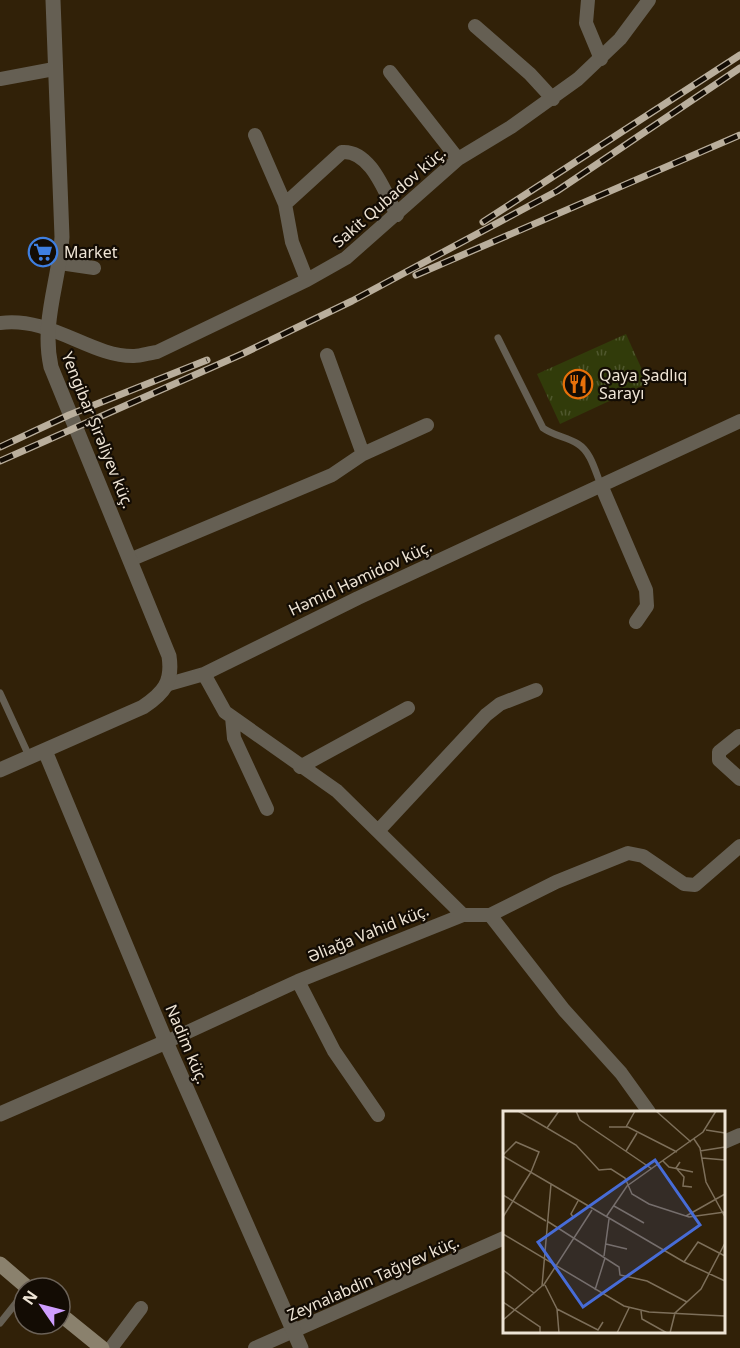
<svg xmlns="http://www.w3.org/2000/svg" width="740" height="1348" font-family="'Noto Sans',sans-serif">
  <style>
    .park { fill: url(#park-tufts) }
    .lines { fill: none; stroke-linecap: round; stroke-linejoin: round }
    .service { stroke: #655f53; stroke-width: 7 }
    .minor { stroke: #655f53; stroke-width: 14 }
    .tertiary { stroke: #655f53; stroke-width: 15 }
    .secondary { stroke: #8a816d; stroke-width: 15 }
    .rail-casing { stroke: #b9ae9c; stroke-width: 7 }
    .rail { stroke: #130c04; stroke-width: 4.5; stroke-dasharray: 14; stroke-linecap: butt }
    .labels { text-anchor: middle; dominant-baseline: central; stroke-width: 4.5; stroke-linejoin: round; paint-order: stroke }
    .street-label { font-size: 16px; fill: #eee4d5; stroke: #130c04 }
    .poi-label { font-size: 16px; fill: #eee4d5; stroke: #130c04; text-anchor: start }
    .inset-road { fill: none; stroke: #7d6f5a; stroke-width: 1.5 }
    .view { fill: #476cd7; fill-opacity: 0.15; stroke: #476cd7; stroke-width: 3 }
    .inset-edge { fill: none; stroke: #eee4d5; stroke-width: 3 }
  </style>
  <defs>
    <pattern id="park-tufts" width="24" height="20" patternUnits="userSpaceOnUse" patternTransform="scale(1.5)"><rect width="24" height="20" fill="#313b0a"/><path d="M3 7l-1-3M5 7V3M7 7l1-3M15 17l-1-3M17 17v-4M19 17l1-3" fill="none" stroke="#4f572d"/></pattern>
  </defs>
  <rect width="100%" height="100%" fill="#312108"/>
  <!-- park -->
  <path class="park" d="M626,334L648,383L560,424L537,374Z"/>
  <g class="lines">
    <!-- service -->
    <path class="service" d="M498,338L543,428C554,436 567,437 578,444C591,452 595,471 601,485
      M0,693L29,756
      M0,1323L24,1293"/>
    <!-- minor -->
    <path class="minor" d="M588,0L586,23L601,59
      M475,26L530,74L553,99
      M390,72L458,159
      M0,79L54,69
      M255,135L285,204L292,242L307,280
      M285,204L342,152C371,150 385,193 397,215
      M60,263L94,268
      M0,323C51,316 91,357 134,356C141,356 149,353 157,352L307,280L346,258L458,159L511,127L578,79L620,39L649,0
      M327,355L363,454
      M601,485L646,590L647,606L636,622
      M132,559L332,475L363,454L427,425
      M204,674L225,712L337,791L463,915
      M169,684L204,674L358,598L740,421
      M232,717L234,738L267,809
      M739,736L719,752V760L740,779
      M300,767L408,708
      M378,831L486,715L500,704L536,690
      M490,915L564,1010L621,1073L649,1112
      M298,981L334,1051L378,1115
      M166,1042L298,981L463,915H490L556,882L628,853L643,856L684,884L695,885L740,846
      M724,1142L740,1135
      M111,1348L141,1308
      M255,1348L504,1238"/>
    <!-- tertiary -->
    <path class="tertiary" d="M45,751L166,1042L301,1348
      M0,770L143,707C164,693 173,682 169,656L51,367C41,322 59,282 62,237L53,0
      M0,1114L166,1042"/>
    <!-- secondary -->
    <path class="secondary" d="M0,1264L28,1288
      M60,1314L102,1348"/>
    <!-- rail casing -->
    <g class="rail-casing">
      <path id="rail" d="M483,222L740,55
        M416,275L740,135
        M0,447L69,415L207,360
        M0,461L242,354L352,301L557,191L740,68"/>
    </g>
    <!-- rail -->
    <use href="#rail" class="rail"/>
  </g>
  <!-- icons -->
  <defs>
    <g id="supermarket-ring" transform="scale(1.5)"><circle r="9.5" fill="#130c04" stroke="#3f7fe0" stroke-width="1.5"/><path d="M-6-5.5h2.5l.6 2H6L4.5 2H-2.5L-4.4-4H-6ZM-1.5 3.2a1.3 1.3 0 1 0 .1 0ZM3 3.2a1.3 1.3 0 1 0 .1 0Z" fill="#3f7fe0"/></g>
    <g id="restaurant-ring" transform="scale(1.5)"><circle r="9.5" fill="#130c04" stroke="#e8710a" stroke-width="1.5"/><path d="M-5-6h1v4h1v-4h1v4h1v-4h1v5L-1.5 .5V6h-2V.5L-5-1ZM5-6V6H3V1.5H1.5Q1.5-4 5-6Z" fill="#e8710a"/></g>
  </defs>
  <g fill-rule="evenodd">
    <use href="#supermarket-ring" x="43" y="252"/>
    <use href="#restaurant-ring" x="578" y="384"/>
  </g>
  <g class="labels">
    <!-- street labels -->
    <g class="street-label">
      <text transform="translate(389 197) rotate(-41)">Sakit Qubadov küç.</text>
      <text transform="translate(98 430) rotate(68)">Yengibar Şirəliyev küç.</text>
      <text transform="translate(360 578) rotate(-25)">Həmid Həmidov küç.</text>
      <text transform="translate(368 933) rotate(-22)">Əliağa Vahid küç.</text>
      <text transform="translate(187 1044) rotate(67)">Nadim küç.</text>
      <text transform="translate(373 1278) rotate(-24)">Zeynalabdin Tağıyev küç.</text>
    </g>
    <!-- poi labels -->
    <g class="poi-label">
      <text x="64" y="252">Market</text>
      <text x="599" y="375">Qaya Şadlıq<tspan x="599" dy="18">Sarayı</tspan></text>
    </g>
  </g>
  <!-- overview -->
  <g transform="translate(503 1111)">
    <rect width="222" height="222" fill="#312108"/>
    <path class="inset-road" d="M15,0L73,34L96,59L108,58L122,67L129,83L146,93L186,106L222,101M73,0L77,9L149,58M153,0L188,31M106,16H125L174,41M123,16L132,0M44,17L56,0M203,19L222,22M191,28L197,37L203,71L222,106M123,40L134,22M197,40L222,36M0,44L13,31L36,41L28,61M0,45L48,73L39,175L0,209M199,47L222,49M160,50L166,56L190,61M177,51L173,57L181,66L180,75L189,76M48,73L181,151L222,170M0,84L43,110M111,95L141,112M183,105L222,83M0,106L28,61M70,106L68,103L75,90M103,106L124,75L200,21L213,0M44,110L116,156L117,164L144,170L184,191M0,123L121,195L146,201L222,205M103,133L124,138M101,145L106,108M181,151L195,131L222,145M0,159L31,182M42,174L54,198L56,222M40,175L89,99M92,179L102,147M0,191L37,216V222M54,198L95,219L100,211M138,200L139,208L164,222M114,222L126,197M167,222L172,202L198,178L222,132"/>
    <path class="view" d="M152,49L197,114L80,196L35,131Z"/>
    <rect width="222" height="222" class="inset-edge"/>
  </g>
  <!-- north arrow -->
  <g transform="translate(42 1306) rotate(305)"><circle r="28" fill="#130c04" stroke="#6b6258" stroke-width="1.5"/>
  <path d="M0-4.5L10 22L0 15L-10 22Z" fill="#cf9eff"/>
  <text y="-9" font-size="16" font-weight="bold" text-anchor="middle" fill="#eee4d5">N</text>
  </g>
</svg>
